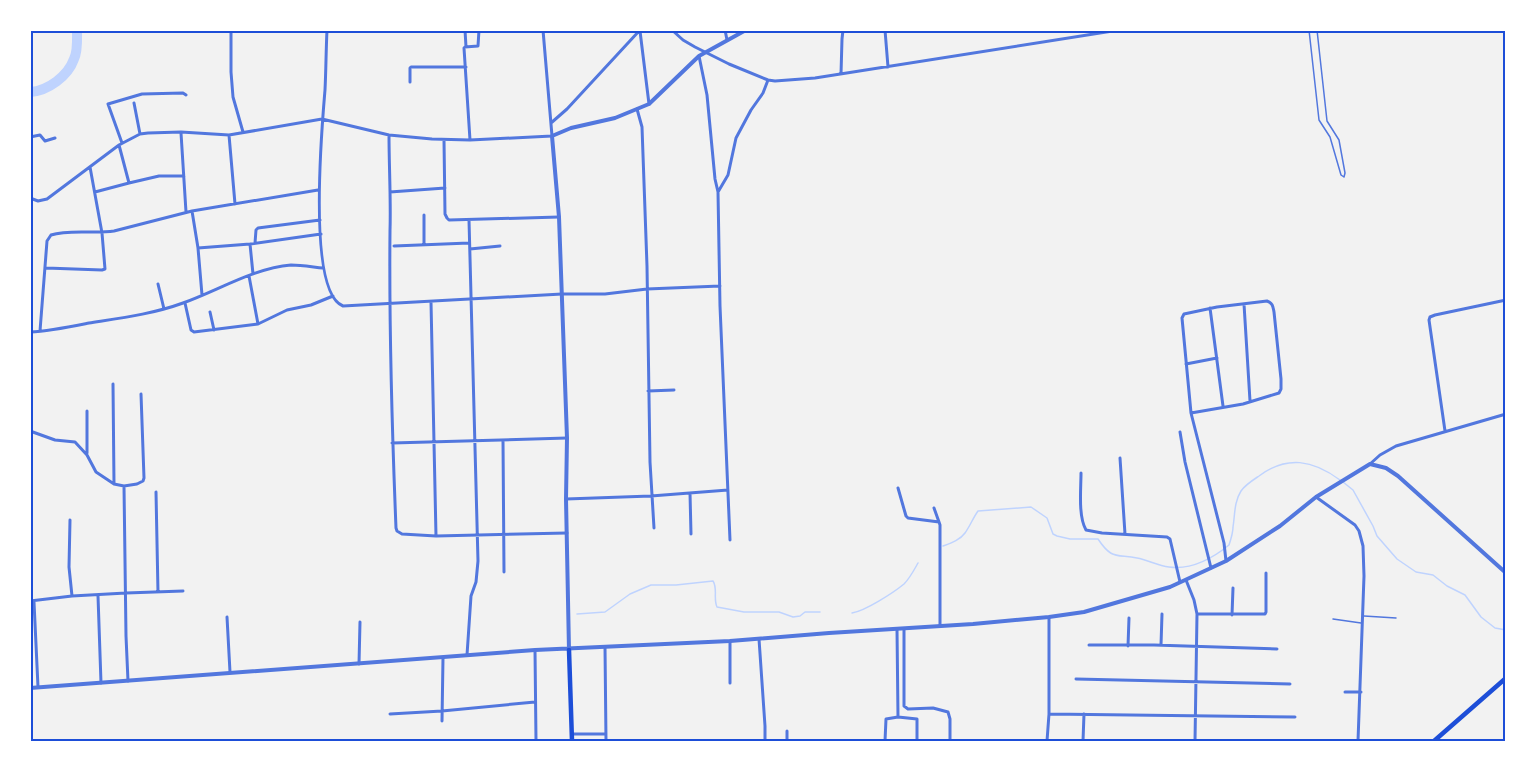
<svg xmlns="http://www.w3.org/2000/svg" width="1536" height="771" font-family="Ubuntu,sans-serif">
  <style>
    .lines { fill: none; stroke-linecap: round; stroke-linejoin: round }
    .stream { stroke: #bfd3fe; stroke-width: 1.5 }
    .river { stroke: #bfd3fe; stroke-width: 10 }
    .service { stroke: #5277de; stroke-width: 1.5 }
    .minor { stroke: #5277de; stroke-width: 3 }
    .tertiary { stroke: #5277de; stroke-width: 4 }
    .secondary { stroke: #1d4ed8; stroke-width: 4.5 }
    .primary { stroke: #1d4ed8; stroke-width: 4.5 }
    .neatline { fill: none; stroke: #1d4ed8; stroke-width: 2 }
  </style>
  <rect width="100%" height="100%" fill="#f2f2f2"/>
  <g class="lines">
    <!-- stream -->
    <path class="stream" d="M1343,482L1353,490L1373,526L1377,536L1397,559L1416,572L1433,575L1447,586L1465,595L1481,617L1495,628L1506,630
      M943,546C951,543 960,540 965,533C970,526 973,518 978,511L1031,507L1047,518L1053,534L1057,536L1070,539H1098C1112,560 1116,554 1137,558C1148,560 1158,566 1169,567C1191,570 1213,558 1229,545C1231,539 1233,533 1233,527C1235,515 1234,502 1241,491C1245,485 1253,480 1259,476C1287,455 1313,460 1340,480
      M852,613C865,611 893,593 904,584C910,578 914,570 918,563
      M577,614L605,612L630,594L651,585H676L713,581C718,589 713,598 717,607L744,612H779L793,617L800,616L805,612H820"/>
    <!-- river -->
    <path class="river" d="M30,92C48,91 68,76 74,59C78,51 77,39 77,30"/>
    <!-- service -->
    <path class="service" d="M1309,30L1319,120L1330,137L1341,175L1344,177
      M1317,30L1327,121L1339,140L1345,173L1344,177
      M1364,616L1396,618
      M1333,619L1361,623"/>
    <!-- minor -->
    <path class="minor" d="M231,30V72L233,97L243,132
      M327,30C326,50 326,70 325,90C322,126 307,292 343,306L562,294H605L647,289L720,286
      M465,30L466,47
      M672,30L683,40L695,47L729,64L768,80L775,81L815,78L1119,30
      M725,30L727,40
      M885,30L888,67
      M640,31L649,104
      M699,56L707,95L715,179L718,192L720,306L730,540
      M841,74L842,39L843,30
      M410,82V68L411,67H466
      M134,103L140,134
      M637,109L642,127L647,266L650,462L654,528
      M551,123L567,109L640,30
      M181,133L186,212
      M229,135L235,204
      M389,135C389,167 391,199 390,231C389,330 392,429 396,528L397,531L402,534L436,536L567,533
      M30,137L40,135L45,141L55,138
      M444,140L445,214L447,218L449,220L559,217
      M470,140L464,48L465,47L478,46L479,30
      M122,143L108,104L142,94L183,93L186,95
      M119,145L129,183L159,176H184
      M95,192L129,183
      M390,192L445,188
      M718,192L728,175L736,138L751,110L763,93L768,80
      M30,198L38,201L47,199L119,145L140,134L148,133L181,132L229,135L322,119L389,135L432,139L470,140L552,136L543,30
      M192,211L198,248L202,295
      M255,243L256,230L258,228L320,220
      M250,244L253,274
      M424,244V215
      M394,246L469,243
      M198,248L250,244L321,234
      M470,249L500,246
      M46,268L102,270L105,269L102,233L90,167
      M249,276L258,324
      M158,284L164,309
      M431,302L436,536
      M185,303L191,330L194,332L258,324L287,310L311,305L333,296
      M1244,304L1250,401
      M1210,308L1223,406
      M210,312L214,330
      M40,331L47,241L51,235C69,229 94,234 114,231L192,211L318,190
      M30,332C50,331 69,327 89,323C121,318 153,314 183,303C217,291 254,268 291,265C301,265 313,267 323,268
      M1186,364L1217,358
      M113,384L114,484
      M648,391L674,390
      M87,411V453
      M1191,413L1243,404L1279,393L1281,389V379L1274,312C1273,307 1273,303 1267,301L1217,307L1184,314L1182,318L1191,413L1224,543L1226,561
      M30,431L55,440L75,442L87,455L96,472L114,484L124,486L126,636L128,681
      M1445,431L1429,320L1430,317L1435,315L1506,300
      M1180,432L1185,462L1211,568
      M503,440L504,572
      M392,443L567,438
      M1120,458L1125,534
      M1370,464L1380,455L1396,446L1506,414
      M1081,473C1081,489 1078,516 1086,530L1102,533L1167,537L1170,539L1180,582
      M124,486L137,484L143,481L144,478L141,394
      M898,488L906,516L908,518L939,522L940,525V626
      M156,492L158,592
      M690,493L691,534
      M1316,497L1355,525L1359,531L1363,546L1364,576L1358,741
      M566,499L651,496L728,490
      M934,508L939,522
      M70,520L69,567L72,596
      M1186,580L1194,600L1197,614L1195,741
      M98,596L101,683
      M30,601L72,596L126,593L183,591
      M34,602L38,687
      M1198,614H1265L1266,612V573
      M1232,615L1233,588
      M227,617L230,672
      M897,629L898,717L917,719V741
      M904,629V706L908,709L933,708L948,712L950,719V741
      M759,639L765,726V741
      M730,641V683
      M1089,645H1154L1277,649
      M1161,645L1162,614
      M1128,646L1129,618
      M605,647L606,741
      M535,650L536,741
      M467,655L471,596L476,582L478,561L469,220
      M359,664L360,622
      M1076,679L1290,684
      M1345,692H1361
      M390,714L442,711L535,702
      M1049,714V617
      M442,721L443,658
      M572,734H605
      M787,741V731
      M885,741L886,719L898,717
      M1047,741L1049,714L1295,717
      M1083,741L1084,714"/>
    <!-- tertiary -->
    <path class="tertiary" d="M569,650L566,499L567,438L559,217L552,136L571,128L615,118L649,104L699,56L746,30
      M30,688L535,650L730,641L829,633L973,624L1049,617L1084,612L1170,587L1226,561L1280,526L1316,497L1370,464L1386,468L1398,476L1506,573"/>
    <!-- secondary -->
    <path class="secondary" d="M569,650L572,741"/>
    <!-- primary -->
    <path class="primary" d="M1434,741L1506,678"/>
  </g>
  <!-- border -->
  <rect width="1536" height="771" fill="none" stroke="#ffffff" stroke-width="63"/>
  <rect x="32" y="32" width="1472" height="708" class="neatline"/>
</svg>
